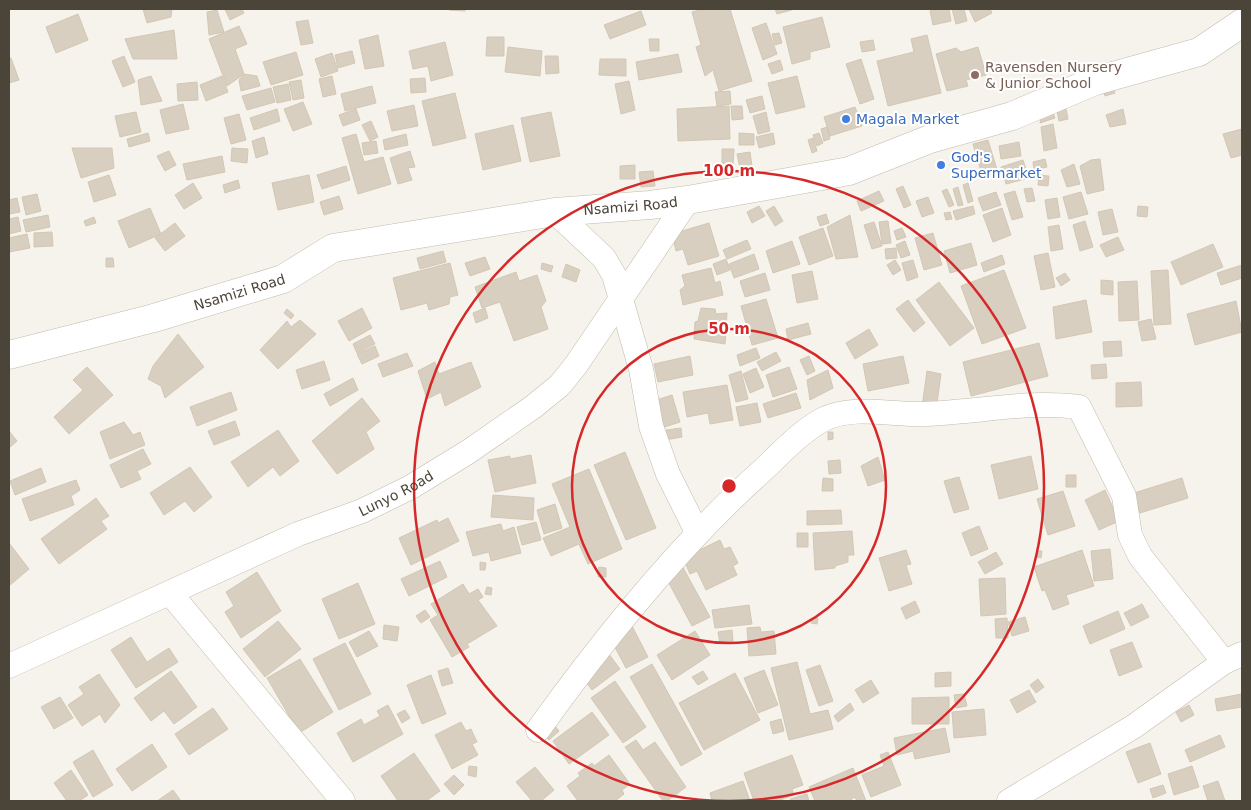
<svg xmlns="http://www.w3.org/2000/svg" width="1251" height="810" font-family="'DejaVu Sans',sans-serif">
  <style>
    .building { fill: #d8cfc1; stroke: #d3c7b4 }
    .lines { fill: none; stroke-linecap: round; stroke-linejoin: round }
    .minor-casing { stroke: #c2bbae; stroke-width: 25 }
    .tertiary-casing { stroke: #c2bbae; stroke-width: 29 }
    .minor { stroke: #fff; stroke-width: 24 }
    .tertiary { stroke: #fff; stroke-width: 28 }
    .ring { fill: none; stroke: #d62828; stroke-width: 2.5 }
    .education-dot { fill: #8d6e63; stroke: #fff; stroke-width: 2 }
    .shop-dot { fill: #3f7fe0; stroke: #fff; stroke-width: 2 }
    .labels { text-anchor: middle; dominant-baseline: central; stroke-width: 4; stroke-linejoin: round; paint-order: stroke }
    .education-label { font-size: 14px; fill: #785e54; stroke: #fff; text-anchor: start }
    .shop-label { font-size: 14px; fill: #366cbe; stroke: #fff; text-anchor: start }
    .street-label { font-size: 14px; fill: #4b4439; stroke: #fff }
    .centre { fill: #d62828; stroke: #fff; stroke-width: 2.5 }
    .ring-label { font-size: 15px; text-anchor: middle; font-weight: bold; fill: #d62828; stroke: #fff; stroke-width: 4; stroke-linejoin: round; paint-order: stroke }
  </style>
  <rect width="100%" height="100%" fill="#f6f3ec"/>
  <!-- building -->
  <path class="building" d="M143,9H172L171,17L147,23Z
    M225,9H242L244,13L230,20Z
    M449,9H465V11L449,10Z
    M704,9H730L752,81L719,91L713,70L705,76L696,47L701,45L692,12Z
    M775,9H795L777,14Z
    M939,9H949L951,21L933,25L930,11Z
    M952,9H964L967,21L956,24Z
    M969,9H990L992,13L975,22Z
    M217,10L224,32L209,35L207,12Z
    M641,11L646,25L610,39L604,25Z
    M78,14L88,40L56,53L46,27Z
    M822,17L830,47L810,52V59L792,64L783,27Z
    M308,20L313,43L301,45L296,22Z
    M766,23L777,54L763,60L752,28Z
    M239,26L247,44L235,49L244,74L227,86L209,39Z
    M174,30L177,59H133L125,39Z
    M779,33L782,43L775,45L772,34Z
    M378,35L384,66L365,69L359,40Z
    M927,35L941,93L888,106L877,61L914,52L911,39Z
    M487,37H504V56H486Z
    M649,39H659V51H650Z
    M873,40L875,50L862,52L860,42Z
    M445,42L453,75L431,81L428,66L413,69L409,51Z
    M508,47L542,51L540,76L505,72Z
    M978,47L986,75L966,80L968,86L947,91L936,54L956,48L961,52Z
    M352,51L355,63L338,68L335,55Z
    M296,52L303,75L271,85L263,62Z
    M332,53L338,71L321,77L315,59Z
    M678,54L682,72L639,80L636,62Z
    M124,56L135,82L123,87L112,61Z
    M545,56H558L559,73L546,74Z
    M11,58L19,80L9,83V59Z
    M600,59H626V76L599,75Z
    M861,59L874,99L860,104L846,64Z
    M780,60L783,70L772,74L768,64Z
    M244,74L257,76L260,86L241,91L239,80Z
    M151,76L162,101L141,105L138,80Z
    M222,76L228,92L206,101L200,85Z
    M332,76L336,94L323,97L319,79Z
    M797,76L805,107L776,114L768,83Z
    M425,78L426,92L411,93L410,79Z
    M1111,79L1115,93L1105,96L1101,82Z
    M301,80L304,98L293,100L289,82Z
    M629,81L635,110L621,114L615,84Z
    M197,82L198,100L178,101L177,84Z
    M288,84L291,100L277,103L273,87Z
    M372,86L376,103L345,111L341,94Z
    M271,88L275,102L247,110L242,96Z
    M730,91L731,104L717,106L715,92Z
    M455,93L466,138L433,146L422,101Z
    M762,96L765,109L750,113L746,100Z
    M303,102L312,124L293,131L284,109Z
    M183,104L189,129L166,134L160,110Z
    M1065,104L1068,119L1059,121L1056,106Z
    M414,105L418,126L392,131L387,111Z
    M729,106L730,139L678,141L677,109Z
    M731,106H742L743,119L732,120Z
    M855,107L862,126L830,136L824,117Z
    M1051,108L1055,118L1040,123L1042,111Z
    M277,109L280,121L254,130L250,118Z
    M356,109L360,120L343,126L339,115Z
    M1123,109L1126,124L1110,127L1106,115Z
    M136,112L141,132L120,137L115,116Z
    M551,112L560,156L530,162L521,118Z
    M766,112L770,131L758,134L753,116Z
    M239,114L246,140L231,144L224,118Z
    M371,121L378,137L370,141L362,125Z
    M1053,124L1057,148L1044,151L1041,127Z
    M513,125L521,161L483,170L475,134Z
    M827,127L830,139L824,141L821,129Z
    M1242,129V155L1231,158L1223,134Z
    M148,133L150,141L129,147L127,139Z
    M739,133L754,134V145H739Z
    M773,133L775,144L759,148L756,137Z
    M819,133L823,143L817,146L813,135Z
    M356,134L364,162L383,157L391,184L358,194L342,138Z
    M406,134L408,145L385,150L383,140Z
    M264,137L268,154L256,158L252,141Z
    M813,138L817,151L812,153L808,140Z
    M988,140L998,173L983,178L973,144Z
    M376,141L378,153L364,155L362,143Z
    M1019,142L1021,156L1001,159L999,146Z
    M72,148H112L114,168L81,178Z
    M232,148L248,149L247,163L231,161Z
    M722,149H734L733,165L722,164Z
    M169,151L176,165L165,171L157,156Z
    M410,151L415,167L408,168L412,180L398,184L390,158Z
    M750,152L752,166L740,168L737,154Z
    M222,156L225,172L187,180L183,164Z
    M1045,159L1047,167L1034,170L1033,162Z
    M1100,159L1104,190L1087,194L1080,166L1091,160Z
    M1023,160L1029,178L1006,184L1001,167Z
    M1074,164L1080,184L1067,187L1061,170Z
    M635,165V179H620V166Z
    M346,166L350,180L322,189L317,175Z
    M653,171L655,186L641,187L639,172Z
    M109,175L116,195L94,202L88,182Z
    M309,175L314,202L278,210L272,183Z
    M1039,175L1049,176L1048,186L1038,185Z
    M238,180L240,188L225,193L223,185Z
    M193,183L202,198L184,209L175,195Z
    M968,183L973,201L968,203L963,185Z
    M903,186L911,205L904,208L896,189Z
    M958,187L963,205L958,206L953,189Z
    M1032,188L1035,201L1027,202L1024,189Z
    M947,189L954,205L949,207L942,191Z
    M879,191L884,201L861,211L857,201Z
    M1015,191L1023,217L1012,220L1004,194Z
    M996,192L1001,205L983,211L978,198Z
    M1081,192L1088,214L1069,219L1063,197Z
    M37,194L41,211L26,215L22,197Z
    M339,196L343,209L324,215L320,202Z
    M928,197L934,213L922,217L916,201Z
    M17,198L20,212L9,214V200Z
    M1057,198L1060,217L1048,219L1045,200Z
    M759,206L765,216L752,223L747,212Z
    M774,206L783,221L775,226L766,211Z
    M973,206L975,214L956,220L953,211Z
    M1138,206L1148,207L1147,217L1137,216Z
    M150,208L161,234L129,248L118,221Z
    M1002,208L1011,235L993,242L983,215Z
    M1112,209L1118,232L1103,235L1098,212Z
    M950,212L952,219L946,220L944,213Z
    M826,214L829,223L820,226L817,217Z
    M48,215L50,227L26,232L23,220Z
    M850,215L858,257L836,259L827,227Z
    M18,217L21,231L9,234V219Z
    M94,217L96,223L86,226L84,221Z
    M888,221L891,243L882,244L879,222Z
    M1085,221L1093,247L1080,251L1073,225Z
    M874,222L882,246L872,249L864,225Z
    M175,223L185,236L165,251L155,238Z
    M709,223L719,256L688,265L683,249L676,251L672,234Z
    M1059,225L1063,249L1051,251L1048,227Z
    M823,228L833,256L809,265L799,237Z
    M902,228L906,237L897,240L894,231Z
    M52,232L53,246L34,247V233Z
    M933,233L942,265L924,270L915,238Z
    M27,234L30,248L9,252V238Z
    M1118,237L1124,250L1106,257L1100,245Z
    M747,240L751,249L727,259L723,250Z
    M792,241L800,264L773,273L766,251Z
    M905,241L910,255L901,258L896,245Z
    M971,243L977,265L950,273L944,251Z
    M1213,244L1223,267L1181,285L1171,262Z
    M896,248L897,258L886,259L885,249Z
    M443,251L446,262L420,269L417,258Z
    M1048,253L1055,287L1041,290L1034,256Z
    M754,254L759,269L734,278L729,264Z
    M1002,255L1005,264L984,272L981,263Z
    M485,257L490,269L470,276L465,263Z
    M106,258H113L114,267H106Z
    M726,259L730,270L717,275L713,264Z
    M895,260L901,270L893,275L887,265Z
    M913,260L918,277L907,281L902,263Z
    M450,263L458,295L450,297L449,304L429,310L427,303L401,310L393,278Z
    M542,263L553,266L551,272L541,269Z
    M566,264L580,270L576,282L562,277Z
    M1242,265V278L1221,285L1217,273Z
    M711,268L715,283L720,281L723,295L683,305L680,290L685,286L682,275Z
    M1004,270L1026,328L982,344L961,286Z
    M1168,270L1171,324L1154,325L1151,271Z
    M812,271L818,299L797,303L792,275Z
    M516,272L519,281L537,275L546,301L541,307L548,329L514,341L500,302L482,308L475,287Z
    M765,273L770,290L745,297L740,281Z
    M1065,273L1070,280L1061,286L1056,278Z
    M1101,280L1113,281V295L1101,294Z
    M1137,281L1139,320L1119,321L1118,282Z
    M939,282L974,328L950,346L916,300Z
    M766,299L778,338L752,345L741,306Z
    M908,300L925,323L914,332L896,309Z
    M1086,300L1092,332L1056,339L1053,307Z
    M1236,301L1242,332L1195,345L1187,314Z
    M362,308L372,328L349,341L338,321Z
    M485,308L488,318L476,323L473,313Z
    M701,308L715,309L716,314L727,313L725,344L694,339L695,322L698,321Z
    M287,309L294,315L291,319L284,313Z
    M1151,319L1156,339L1142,341L1138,322Z
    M300,320L316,334L278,369L260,350L287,321L291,327Z
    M808,323L811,334L788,340L786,329Z
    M869,329L878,345L855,359L846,343Z
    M178,334L204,367L165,398L161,386L148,379L153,366Z
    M370,335L375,344L357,353L353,344Z
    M1121,341L1122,356L1104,357L1103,342Z
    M1039,343L1048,376L971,396L963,362Z
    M375,346L379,356L362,364L357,354Z
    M756,348L760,358L740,366L737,355Z
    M776,352L781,361L762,371L757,362Z
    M407,353L413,366L383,377L378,364Z
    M690,356L693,375L658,382L654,364Z
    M809,356L815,371L807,375L800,360Z
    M903,356L909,383L868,391L863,364Z
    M324,361L330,380L302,389L296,370Z
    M435,362L439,374L471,362L481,387L445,406L441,392L427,399L418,371Z
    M1106,364L1107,378L1092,379L1091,365Z
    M87,367L113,395L69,434L54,417L83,390L73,380Z
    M789,367L797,389L773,397L766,375Z
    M756,368L764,387L750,393L743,374Z
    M828,370L833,388L810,400L807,380Z
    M741,371L748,399L736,402L729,375Z
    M927,371L941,374L936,410L922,407Z
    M353,378L358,390L330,406L324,394Z
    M1141,382L1142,406L1116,407V383Z
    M727,385L733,420L710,424L708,413L687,417L683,392Z
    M231,392L237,410L197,426L190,407Z
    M796,393L801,408L768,418L763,404Z
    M672,395L680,422L649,432L641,405Z
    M362,398L380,421L366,432L374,449L337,474L312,441Z
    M757,403L761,422L740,426L736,407Z
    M235,421L240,435L214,445L208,431Z
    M124,422L133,435L140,432L145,445L110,459L100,432Z
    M681,428L682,437L648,443L646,433Z
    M278,430L299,461L280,476L273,467L248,487L231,462Z
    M9,431L17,441L9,448Z
    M828,432H833V439L828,440Z
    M143,449L151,464L137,471L141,479L121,488L110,465Z
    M625,452L656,528L626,540L594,465Z
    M531,455L536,483L495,492L488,460L510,456V459Z
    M1031,456L1038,489L999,499L991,465Z
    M878,457L885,480L868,486L861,466Z
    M840,460L841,473L829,474L828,461Z
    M190,467L212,497L194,512L185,501L164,515L150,493Z
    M41,468L46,482L15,495L10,481Z
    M589,469L622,549L588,564L579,544L551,556L543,538L570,527L552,484Z
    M1066,475H1076V487H1066Z
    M959,477L969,509L954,513L944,481Z
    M823,478L833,479V491H822Z
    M1182,478L1188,498L1140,513L1134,493Z
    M76,480L80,490L71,496L74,505L30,521L22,499Z
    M1105,490L1119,521L1099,530L1085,500Z
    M1063,491L1075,526L1048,535L1037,499Z
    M493,495L534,498L533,520L491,517Z
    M96,498L109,516L101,521L107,529L59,564L41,539Z
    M555,504L562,528L544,534L537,510Z
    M841,510L842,524L807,525V511Z
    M448,518L459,541L411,565L399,538L437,520L438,523Z
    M536,522L541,540L522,545L517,527Z
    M501,524L503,531L514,527L521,553L491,561L489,552L473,556L466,532Z
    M979,526L988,549L971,556L962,533Z
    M852,531L854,555H848V562L835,566V568L815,570L813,533Z
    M797,533H808V547H797Z
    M720,540L724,549L730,547L738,563L733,566L737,575L706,590L697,571L690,574L683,558Z
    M9,543L29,569L9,586Z
    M1110,549L1113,579L1094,581L1091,551Z
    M906,550L911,564L906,565L912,584L889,591L879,558Z
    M1082,550L1094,586L1066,595L1069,604L1053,610L1045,590L1042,591L1034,567Z
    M1038,551H1042L1041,558L1037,557Z
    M996,552L1003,564L985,574L978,562Z
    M440,561L447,577L409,596L401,579Z
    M480,562L486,563L485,570H480Z
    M680,562L710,617L692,626L663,572Z
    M599,567L606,568V577H598Z
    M257,572L281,611L241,638L225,612L234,606L226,592Z
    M1005,578L1006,614L981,616L979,579Z
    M358,583L375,624L339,639L322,599Z
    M463,584L469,594L478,589L483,597L478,600L497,626L467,644L469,647L452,657L430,620L438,615L431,604Z
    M487,587L492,588L491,595L485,594Z
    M915,601L920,612L906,619L901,608Z
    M1142,604L1149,617L1131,626L1124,613Z
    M749,605L752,624L715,628L712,610Z
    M425,610L430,617L421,623L416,616Z
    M1118,611L1125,629L1090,644L1083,626Z
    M1025,617L1029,631L1012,636L1008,622Z
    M812,618H818L817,624L811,623Z
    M1007,618L1008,638H996L995,619Z
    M278,621L301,649L265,677L243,649Z
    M384,625L399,627L397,641L383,639Z
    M632,626L648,657L626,668L610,638Z
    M760,627L761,632L774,631L776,654L749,656L747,628Z
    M732,630L733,641L720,643L718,632Z
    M369,631L378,646L357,657L349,642Z
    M695,631L710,655L672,680L657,655Z
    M131,637L147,662L169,648L178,662L136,688L111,650Z
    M600,642L620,669L592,690L572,663Z
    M1132,642L1142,667L1119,676L1110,650Z
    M345,643L371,694L339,710L313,659Z
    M300,659L333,712L299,733L267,678Z
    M797,662L810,714L828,710L833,729L789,740L771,668Z
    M652,664L702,754L681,766L630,677Z
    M820,665L833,701L819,706L806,670Z
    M448,668L453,683L442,686L438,671Z
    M764,670L778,705L758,713L744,678Z
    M171,671L197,707L174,724L164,711L151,721L134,698Z
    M703,671L708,679L698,685L692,677Z
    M951,672V686L935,687V673Z
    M735,673L760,720L704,750L679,703Z
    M99,674L120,705L105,723L100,714L82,726L68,705L84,694L79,687Z
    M431,675L446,714L422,724L407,685Z
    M1038,679L1044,687L1036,693L1030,685Z
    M871,680L879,693L863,703L855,690Z
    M615,681L646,727L623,743L591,698Z
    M1029,690L1036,702L1017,713L1010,700Z
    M964,694L967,706L956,708L954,695Z
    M1242,694V707L1217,711L1215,699Z
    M60,697L73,718L54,729L41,707Z
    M949,697V724H912V698Z
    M850,703L854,710L838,722L834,716Z
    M388,705L403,734L353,762L337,733L361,719L364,725L380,716L377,711Z
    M1189,705L1194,715L1181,722L1176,712Z
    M213,708L228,729L189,755L175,734Z
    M984,709L986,735L954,738L952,712Z
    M405,710L410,718L402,723L397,714Z
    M592,712L609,735L569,764L553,741Z
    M781,719L784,731L773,734L770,722Z
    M461,722L466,731L471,729L477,742L472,744L478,755L452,769L435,735Z
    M555,726L559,731L549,740L544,735Z
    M945,728L950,752L915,759L913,751L897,755L894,738Z
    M1220,735L1225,747L1190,762L1185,750Z
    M636,740L643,750L655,742L686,787L667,801H663L625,747Z
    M1150,743L1161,774L1138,783L1126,752Z
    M152,744L167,767L132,791L116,769Z
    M93,750L113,785L93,797L73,762Z
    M888,752L901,785L871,797L862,775L884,766L880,755Z
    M414,753L440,791L426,801H398L381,776Z
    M609,755L630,784L622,790L624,794L615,801H578L567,786L580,776L578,773L592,763L594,766Z
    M792,755L803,785L792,789L794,795L777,801H761L760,799L754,801L744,773Z
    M469,766L477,767L476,777L468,775Z
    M1192,766L1199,787L1174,795L1168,774Z
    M535,767L554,790L541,801H532L516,782Z
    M853,768L866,801H857L855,797L848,801H815L809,787Z
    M71,770L88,795L79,801H67L54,783Z
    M454,775L464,785L454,795L444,784Z
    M743,781L750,801H712L710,793Z
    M1218,781L1225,801H1208L1203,786Z
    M1163,785L1166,793L1153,798L1150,789Z
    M173,790L181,801H157Z
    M807,794L809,801H791L790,799Z"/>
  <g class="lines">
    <!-- minor casing -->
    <g class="minor-casing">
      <g id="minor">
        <path d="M555,212L604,258L614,275L641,369L651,426L668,474L697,532"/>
        <path d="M170,593L343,801"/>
        <path id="s1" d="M9,666L298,534L362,511L411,487L468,452L533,407L560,385L576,365L688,200"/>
        <path d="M538,730C604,638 679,545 763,470C781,453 801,431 824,419C852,405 891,415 921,414C974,413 1027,400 1079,407L1124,496L1130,535L1140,556L1224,662"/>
        <path d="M1009,801L1133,727L1224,662L1242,654"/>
      </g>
    </g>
    <!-- tertiary casing -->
    <g class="tertiary-casing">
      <g id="tertiary">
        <path id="s2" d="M9,355L154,318L283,279L333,248L555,212L650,205L688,200L849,171L930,139L1012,116L1095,81L1199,52L1242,23"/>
      </g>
    </g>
    <!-- minor -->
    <use href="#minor" class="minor"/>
    <!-- tertiary -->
    <use href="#tertiary" class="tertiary"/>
  </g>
  <!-- distance rings -->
  <g class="ring">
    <circle cx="729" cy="486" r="157"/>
    <circle cx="729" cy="486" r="315"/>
  </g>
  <!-- markers -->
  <circle class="education-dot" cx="975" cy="75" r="5"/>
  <g class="shop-dot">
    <circle cx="846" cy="119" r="5"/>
    <circle cx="941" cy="165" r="5"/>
  </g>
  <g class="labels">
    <!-- education labels -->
    <g class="education-label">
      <text x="985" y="67">Ravensden Nursery<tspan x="985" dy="16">&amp; Junior School</tspan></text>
    </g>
    <!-- shop labels -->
    <g class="shop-label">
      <text x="856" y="119">Magala Market</text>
      <text x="951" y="157">God's<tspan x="951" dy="16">Supermarket</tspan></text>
    </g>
    <!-- street labels -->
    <g class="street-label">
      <text stroke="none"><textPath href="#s2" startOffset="644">Nsamizi Road</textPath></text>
      <text stroke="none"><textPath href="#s2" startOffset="239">Nsamizi Road</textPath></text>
      <text stroke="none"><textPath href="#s1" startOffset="424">Lunyo Road</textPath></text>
    </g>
  </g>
  <circle cx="729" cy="486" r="8" class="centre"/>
  <g class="ring-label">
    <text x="729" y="176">100 m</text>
    <text x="729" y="334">50 m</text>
  </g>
  <!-- border -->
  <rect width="1251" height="810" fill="none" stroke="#4b4439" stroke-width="20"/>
</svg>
